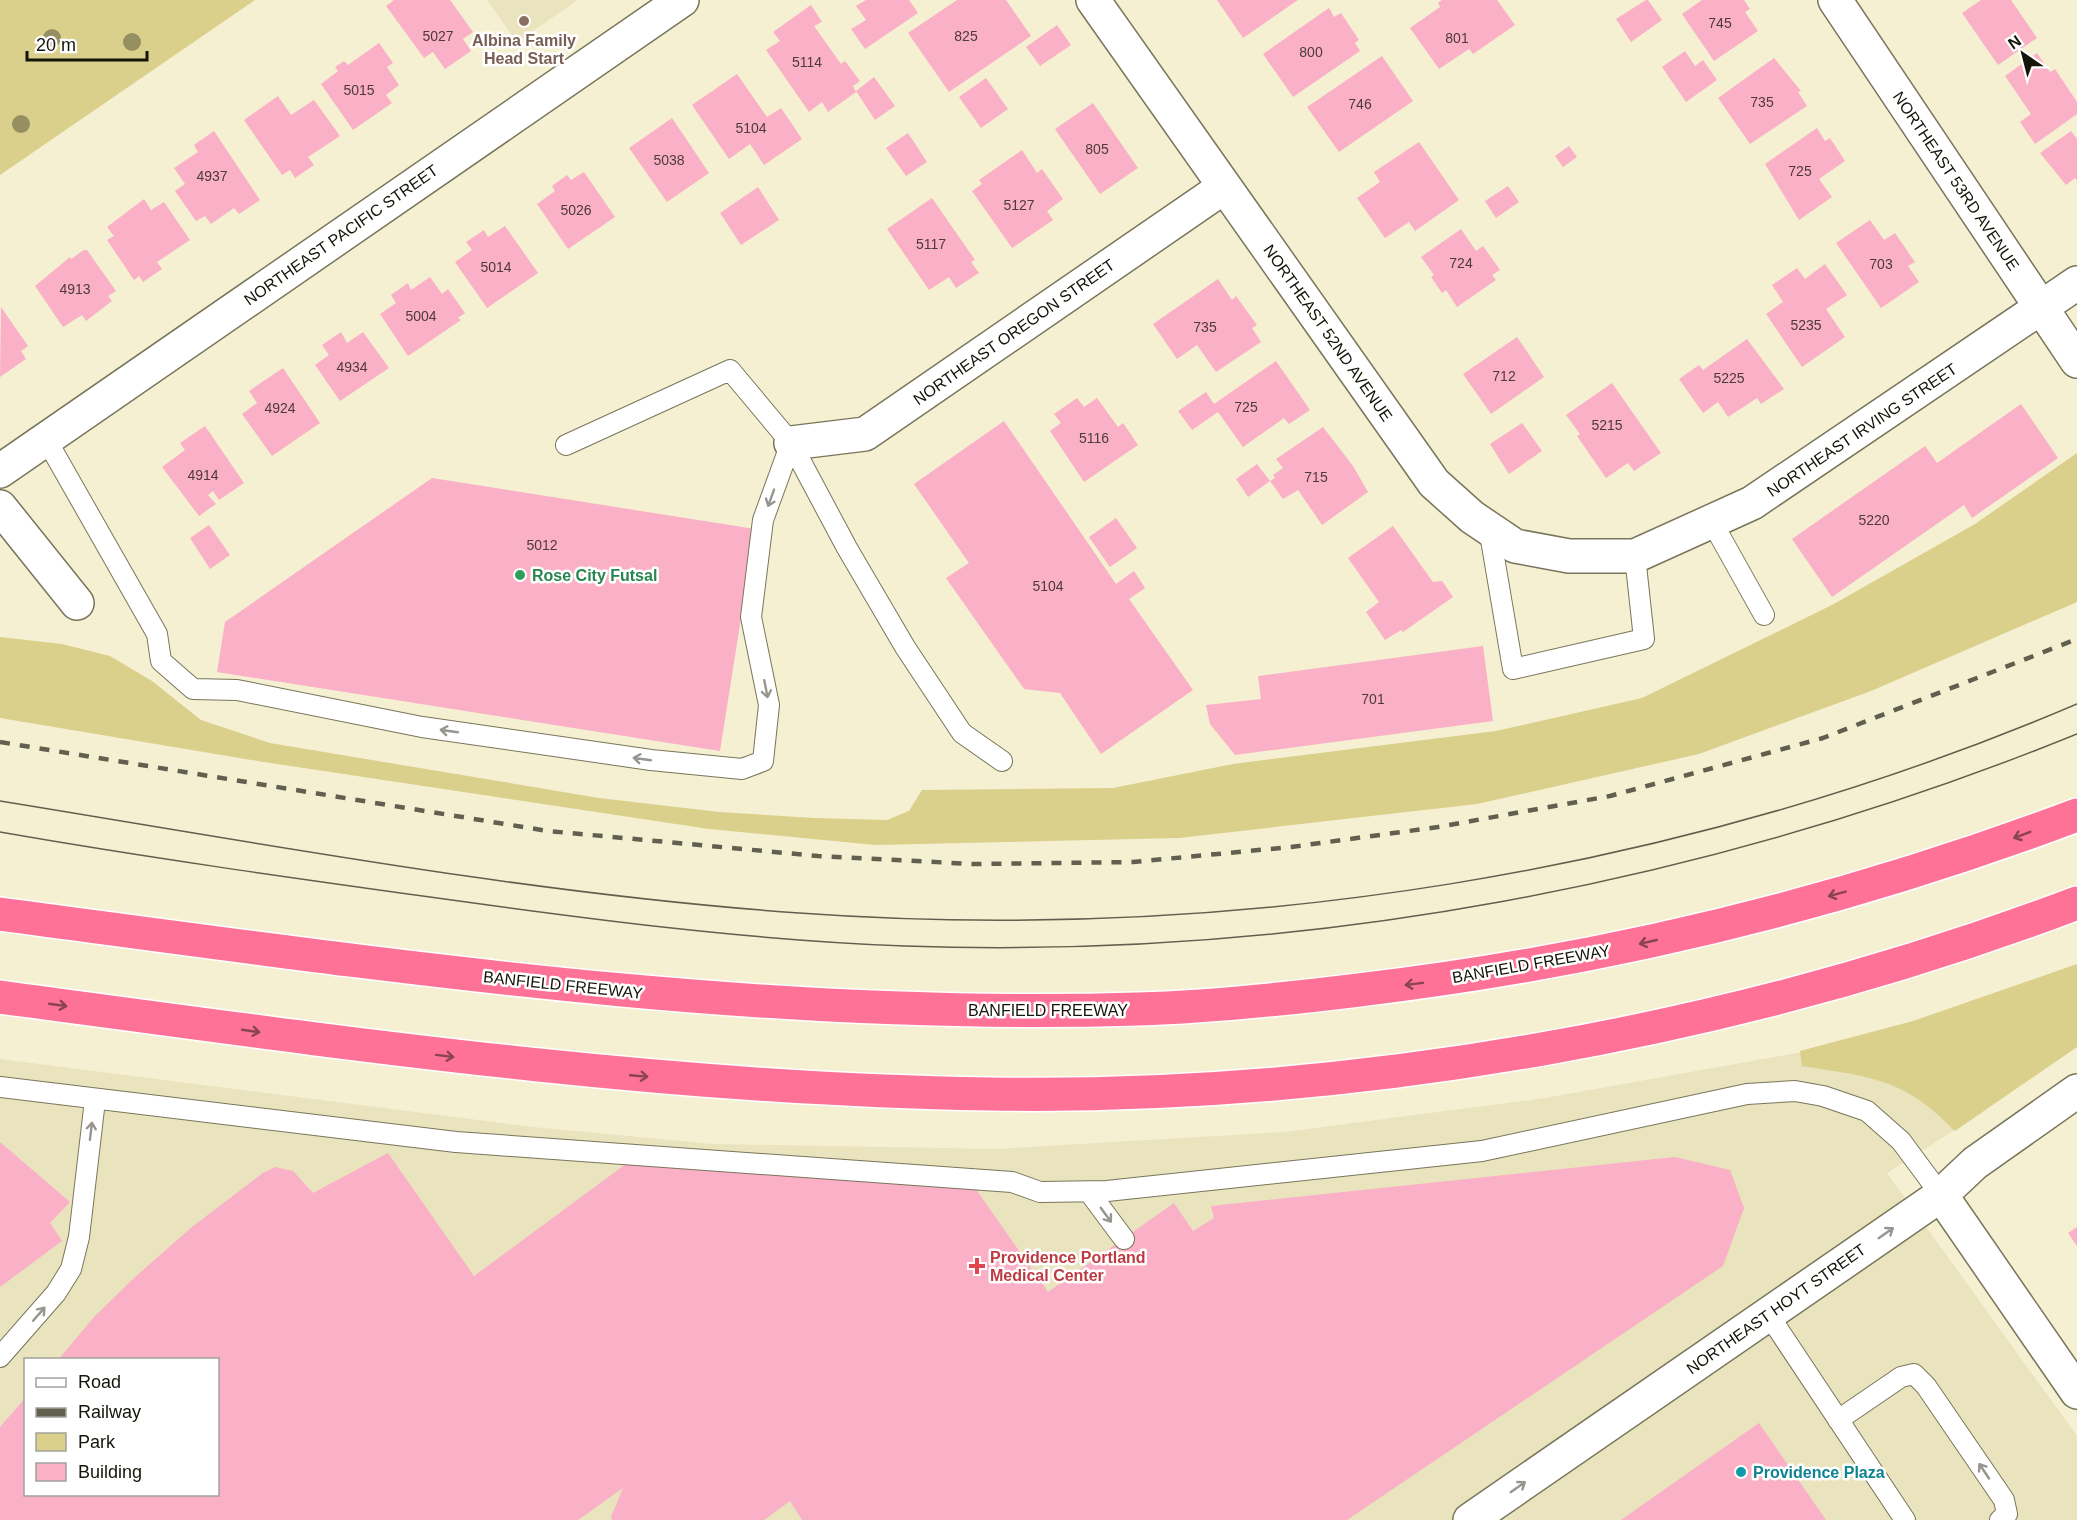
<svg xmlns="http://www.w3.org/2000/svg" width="2077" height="1520" font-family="Arial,sans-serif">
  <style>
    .built { fill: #e9e3be; fill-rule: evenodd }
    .green { fill: #dacf8b }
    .building { fill: #fab0c6 }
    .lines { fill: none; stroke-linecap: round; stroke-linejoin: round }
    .lane-casing { stroke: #79755a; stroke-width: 22 }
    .street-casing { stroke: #79755a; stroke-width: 36 }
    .highway-casing { stroke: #fff; stroke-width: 36 }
    .lane { stroke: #fff; stroke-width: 20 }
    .street { stroke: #fff; stroke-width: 33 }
    .highway { stroke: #fe7298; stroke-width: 33 }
    .tram { stroke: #615f4d; stroke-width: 1.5 }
    .rail { stroke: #615f4d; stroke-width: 4.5; stroke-dasharray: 10 10; stroke-linecap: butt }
    .tree { fill: #968f62 }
    .oneway { stroke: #969590 }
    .oneway2 { stroke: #8a4350 }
    .education-dot { fill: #8d6e63; stroke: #fff; stroke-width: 2 }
    .leisure-dot { fill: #2e9e5b; stroke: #fff; stroke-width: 2 }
    .health-dot { fill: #e0444e; stroke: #fff; stroke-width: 2 }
    .culture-dot { fill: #0f9aa8; stroke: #fff; stroke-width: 2 }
    .labels { text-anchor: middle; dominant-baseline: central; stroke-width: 5; stroke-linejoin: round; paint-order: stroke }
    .number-label { font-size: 14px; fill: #4e3b38 }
    .education-label { font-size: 16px; font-weight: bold; fill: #785e54; stroke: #fff }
    .street-label { font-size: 16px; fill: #151409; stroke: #fff }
    .leisure-label { font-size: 16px; font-weight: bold; fill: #27864d; stroke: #fff; text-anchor: start }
    .health-label { font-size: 16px; font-weight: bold; fill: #be3a42; stroke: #fff; text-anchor: start }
    .culture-label { font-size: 16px; font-weight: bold; fill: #0d838f; stroke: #fff; text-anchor: start }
  </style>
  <rect width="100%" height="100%" fill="#f5f0d2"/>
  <!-- built -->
  <path class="built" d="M487,0H578L517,42Z
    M1814,1050L1983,1112L1887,1173L2077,1436V1520H0V1059L533,1127L713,1144L997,1149L1284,1132L1545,1098ZM26,1360H218V1494H26Z"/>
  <!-- green -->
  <path class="green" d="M0,0H255L0,175Z
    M2077,453V602L1871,691L1699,754L1477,804L1179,838L875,845L709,829L264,762L0,718V637L62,644L110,656L152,681L201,720L270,743L599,798L719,812L814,818L887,820L909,811L922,790L1113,788L1233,764L1496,731L1642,698L1832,605L1975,524Z
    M2077,964V1047L1955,1131C1904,1078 1871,1077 1802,1066L1800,1051L1913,1021Z"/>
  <!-- building -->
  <path class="building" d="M394,0H450L473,32L463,39L471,51L445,69L433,52L424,58L386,6Z
    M866,0H909L918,13L865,49L851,29L866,20L856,6Z
    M957,0H1006L1031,36L949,92L908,33Z
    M1217,0H1298L1243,38Z
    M1442,0H1497L1515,25L1473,54L1469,49L1439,69L1410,28L1440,7L1438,3Z
    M1646,0H1648L1662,20L1631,42L1616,19Z
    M1702,0H1744L1750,9L1745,12L1758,31L1714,61L1682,14Z
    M1981,0H2011L2037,38L1998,65L1962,13Z
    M811,5L822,22L814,26L841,64L845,61L860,81L853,86L856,92L828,112L822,102L809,112L766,50L780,41L773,32Z
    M1329,8L1334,17L1341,13L1359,40L1355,43L1360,51L1293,97L1263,54Z
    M1057,25L1071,45L1040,66L1026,47Z
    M379,43L393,63L387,67L399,85L386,95L392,103L353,130L321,84L338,71L335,67L344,61L348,65Z
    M1685,51L1695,66L1703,60L1717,80L1686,102L1662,67Z
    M2037,53L2050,72L2055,69L2077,102V114L2035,144L2020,122L2031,114L2005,76Z
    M1382,56L1413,101L1339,152L1307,107Z
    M1774,58L1801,91L1798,92L1807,106L1750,144L1718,98Z
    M737,74L767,117L781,108L802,139L764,165L750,144L729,159L692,105Z
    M874,77L895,106L875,120L856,91Z
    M986,78L1008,109L981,128L959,97Z
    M278,96L291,115L314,100L340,136L308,157L314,165L295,178L290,170L282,175L244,120Z
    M1093,103L1138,168L1100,194L1055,129Z
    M672,118L709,173L667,202L629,148Z
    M1817,128L1825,141L1830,138L1845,161L1819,179L1832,197L1799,220L1765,164Z
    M214,131L260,200L239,214L234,208L211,224L205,216L196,221L175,191L185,184L174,168L198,152L194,145Z
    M2071,131L2077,139V181L2075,178L2066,185L2040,153Z
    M908,133L927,162L906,176L886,148Z
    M1419,142L1459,200L1415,231L1409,222L1385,238L1357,198L1380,182L1374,172Z
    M1569,146L1577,157L1563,167L1555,156Z
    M1022,150L1037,173L1042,169L1063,199L1047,211L1053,220L1012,248L972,191L982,184L979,180Z
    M584,172L615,217L568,249L537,204L555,191L552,186L567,175L571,180Z
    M1508,186L1519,202L1496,218L1485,201Z
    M758,187L779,220L741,245L720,213Z
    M932,198L975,260L971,262L979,273L956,288L949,277L929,290L887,229Z
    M144,199L151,210L164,202L190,240L157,262L162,269L143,282L139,276L134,280L107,240L114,236L107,227Z
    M1870,220L1884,240L1895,233L1915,262L1908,266L1919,282L1881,308L1836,243Z
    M505,226L538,273L487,308L455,262L472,250L466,242L484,230L488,237Z
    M1461,229L1476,251L1483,246L1500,270L1492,275L1496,280L1457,307L1446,290L1442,293L1431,277L1434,275L1421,257Z
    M84,250H87L116,291L108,296L112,301L86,321L82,315L63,327L35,286L70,257L71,259Z
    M1825,264L1847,295L1826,309L1845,337L1802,367L1766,314L1783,302L1772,285L1797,268L1805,279Z
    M430,277L442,294L448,289L465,313L458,318L461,320L408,356L380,314L396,303L391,295L408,283L411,290Z
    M1218,279L1232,300L1236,296L1257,325L1252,328L1261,342L1216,372L1197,345L1177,359L1153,324Z
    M1,307L28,346L21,351L26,359L0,377Z
    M341,332L347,343L363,332L389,368L340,401L315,365L329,355L322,345Z
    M1517,337L1544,377L1491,414L1463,374Z
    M1747,339L1784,389L1761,404L1757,398L1728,417L1718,402L1703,413L1679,379L1699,365L1703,370Z
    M1276,361L1310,410L1289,424L1284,418L1243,447L1218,412L1192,430L1178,411L1206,392L1214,404Z
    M283,368L320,423L272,456L242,414L257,403L249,391Z
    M1612,383L1661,453L1634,471L1628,463L1606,478L1577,436L1580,434L1566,415Z
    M1077,398L1084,407L1097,398L1118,427L1123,423L1138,445L1084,482L1050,431L1061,423L1054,414Z
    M2021,404L2058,458L1972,518L1964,505L1832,597L1792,539L1925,446L1937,463Z
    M1004,421L1116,584L1134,571L1145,588L1129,599L1193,690L1101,754L1060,693L1024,689L946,578L969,563L914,484Z
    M1522,423L1542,451L1509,474L1490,444Z
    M205,426L244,483L219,500L213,491L208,495L216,504L199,516L162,467L185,450L180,443Z
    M1323,427L1353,466L1368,492L1322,525L1298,490L1283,499L1270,481L1275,478L1273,475L1283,468L1276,459Z
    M1257,464L1270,481L1248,497L1236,479Z
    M432,478L755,529L720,751L217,672L225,622Z
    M1116,518L1137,548L1110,567L1089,537Z
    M209,525L230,555L210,569L190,538Z
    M1393,526L1433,582L1442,581L1453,597L1403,632L1401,630L1385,640L1366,612L1379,602L1348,558Z
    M1483,646L1493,721L1235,755L1210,724L1206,705L1261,699L1258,676Z
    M0,1142L70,1202L50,1223L62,1241L0,1287Z
    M388,1153L474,1276L638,1155L968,1178L1048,1292L1174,1203L1193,1231L1214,1218L1211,1206L1675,1157L1730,1170L1744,1208L1723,1266L1347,1520H802L790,1501L764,1520H612L611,1517L623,1488L578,1520H0V1427L26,1397V1494H218V1360H58L94,1317L134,1278L192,1227L263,1173L275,1167L293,1171L313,1193Z
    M2077,1227V1246L2068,1233Z
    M1759,1423L1826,1520H1621Z"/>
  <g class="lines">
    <!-- lane casing -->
    <g class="lane-casing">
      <path id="lane" d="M46,439L157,634L161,661L193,689L237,690L422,727L651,760L742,769L763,761L769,705L751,617L763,520L791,443
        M566,445L730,370L791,443L847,548L905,647L962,733L1002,761
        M1712,522L1764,615
        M1489,528L1513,669L1644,639L1635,556
        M0,1087L456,1142L1012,1182L1040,1192L1107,1191L1482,1151L1747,1094L1795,1091L1823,1096L1867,1111L1901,1141L1941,1195
        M1089,1192L1124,1239
        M1768,1314L1905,1520
        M0,1357L56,1293L71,1269L79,1237L95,1100
        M1838,1420L1901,1377L1914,1374L1926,1386L2004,1500L2007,1514L2000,1520"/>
    </g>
    <!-- street casing -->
    <g class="street-casing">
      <path id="street" d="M1093,0L1434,483L1472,517L1515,546L1569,556H1635L1752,503L2077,283
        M1835,0L2077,361
        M791,443L865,434L1224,187
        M0,471L682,0
        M0,507L77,603
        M1941,1195L2077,1392
        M1470,1520L1941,1195L1975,1163L2077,1091"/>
    </g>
    <!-- highway casing -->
    <g class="highway-casing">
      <path id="highway" d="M0,914C378,964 756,1021 1138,1009C1212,1007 1286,999 1359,990C1605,961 1846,902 2077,815
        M0,997C329,1041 657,1089 989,1094C1352,1100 1737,1032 2077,903"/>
    </g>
    <!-- lane -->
    <use href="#lane" class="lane"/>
    <!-- street -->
    <use href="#street" class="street"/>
    <!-- highway -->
    <use href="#highway" class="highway"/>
    <!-- tram -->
    <path class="tram" d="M0,801C265,844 531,894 799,913C1231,944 1678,874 2077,704
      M0,832C143,857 286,877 430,897C588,919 746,940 905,946C1305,960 1707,884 2077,734"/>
    <!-- rail -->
    <path class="rail" d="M0,742L548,831L818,856L973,864L1133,862L1291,847L1438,827L1610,796L1823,738L2077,639"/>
  </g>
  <!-- trees -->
  <g class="tree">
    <circle cx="52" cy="38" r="9"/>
    <circle cx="132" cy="42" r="9"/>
    <circle cx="21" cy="124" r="9"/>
  </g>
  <!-- one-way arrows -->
  <defs><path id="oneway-shaft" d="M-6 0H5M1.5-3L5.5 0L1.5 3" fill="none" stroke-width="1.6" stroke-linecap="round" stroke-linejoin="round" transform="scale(1.5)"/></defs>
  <g class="oneway">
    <use href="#oneway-shaft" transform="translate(771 498) rotate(110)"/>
    <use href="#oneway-shaft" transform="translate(766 689) rotate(79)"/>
    <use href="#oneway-shaft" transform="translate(449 731) rotate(-172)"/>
    <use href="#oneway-shaft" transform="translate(642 759) rotate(-172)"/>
    <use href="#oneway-shaft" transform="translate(91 1131) rotate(-83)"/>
    <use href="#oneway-shaft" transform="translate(1106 1215) rotate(54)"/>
    <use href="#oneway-shaft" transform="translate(1886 1233) rotate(-35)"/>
    <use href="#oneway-shaft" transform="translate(39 1314) rotate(-49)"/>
    <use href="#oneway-shaft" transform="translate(1984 1471) rotate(-124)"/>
    <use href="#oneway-shaft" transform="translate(1518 1487) rotate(-35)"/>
  </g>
  <g class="oneway2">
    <use href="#oneway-shaft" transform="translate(2022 835) rotate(159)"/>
    <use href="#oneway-shaft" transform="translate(1837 894) rotate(165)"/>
    <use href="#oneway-shaft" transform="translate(1648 942) rotate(167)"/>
    <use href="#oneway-shaft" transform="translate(1414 984) rotate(173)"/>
    <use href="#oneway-shaft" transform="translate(58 1005) rotate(8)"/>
    <use href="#oneway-shaft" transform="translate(251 1031) rotate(8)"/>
    <use href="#oneway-shaft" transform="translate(445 1056) rotate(7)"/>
    <use href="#oneway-shaft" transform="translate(639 1076) rotate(5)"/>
  </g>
  <!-- markers -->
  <circle class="education-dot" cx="524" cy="21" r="6"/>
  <circle class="leisure-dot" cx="520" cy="575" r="6"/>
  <path class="health-dot" d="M974 1257h6v6h6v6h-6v6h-6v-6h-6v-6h6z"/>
  <circle class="culture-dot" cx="1741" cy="1472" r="6"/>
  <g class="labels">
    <!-- number labels -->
    <g class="number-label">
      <text x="1720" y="23">745</text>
      <text x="438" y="36">5027</text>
      <text x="966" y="36">825</text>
      <text x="1457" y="38">801</text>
      <text x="1311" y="52">800</text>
      <text x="807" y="62">5114</text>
      <text x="359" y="90">5015</text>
      <text x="1762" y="102">735</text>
      <text x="1360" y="104">746</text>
      <text x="751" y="128">5104</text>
      <text x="1097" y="149">805</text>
      <text x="669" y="160">5038</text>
      <text x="1800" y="171">725</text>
      <text x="212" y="176">4937</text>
      <text x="1019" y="205">5127</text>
      <text x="576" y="210">5026</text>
      <text x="931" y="244">5117</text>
      <text x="1461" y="263">724</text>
      <text x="1881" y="264">703</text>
      <text x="496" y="267">5014</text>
      <text x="75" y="289">4913</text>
      <text x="421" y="316">5004</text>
      <text x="1806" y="325">5235</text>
      <text x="1205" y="327">735</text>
      <text x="352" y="367">4934</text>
      <text x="1504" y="376">712</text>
      <text x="1729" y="378">5225</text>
      <text x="1246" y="407">725</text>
      <text x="280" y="408">4924</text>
      <text x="1607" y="425">5215</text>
      <text x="1094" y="438">5116</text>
      <text x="203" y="475">4914</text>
      <text x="1316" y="477">715</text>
      <text x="1874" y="520">5220</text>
      <text x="542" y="545">5012</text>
      <text x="1048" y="586">5104</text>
      <text x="1373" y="699">701</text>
    </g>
    <!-- education labels -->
    <g class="education-label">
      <text x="524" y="40">Albina Family<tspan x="524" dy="18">Head Start</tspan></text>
    </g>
    <!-- street labels -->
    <g class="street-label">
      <text transform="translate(1956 181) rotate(56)">NORTHEAST 53RD AVENUE</text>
      <text transform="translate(341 235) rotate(-35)">NORTHEAST PACIFIC STREET</text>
      <text transform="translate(1014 332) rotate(-35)">NORTHEAST OREGON STREET</text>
      <text transform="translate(1328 333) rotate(55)">NORTHEAST 52ND AVENUE</text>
      <text transform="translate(1862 430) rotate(-34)">NORTHEAST IRVING STREET</text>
      <text transform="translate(1531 964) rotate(-10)">BANFIELD FREEWAY</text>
      <text transform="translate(563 985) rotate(6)">BANFIELD FREEWAY</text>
      <text x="1048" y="1010">BANFIELD FREEWAY</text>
      <text transform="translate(1776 1309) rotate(-35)">NORTHEAST HOYT STREET</text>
    </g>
    <!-- leisure labels -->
    <g class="leisure-label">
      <text x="532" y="575">Rose City Futsal</text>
    </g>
    <!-- health labels -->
    <g class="health-label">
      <text x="990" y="1257">Providence Portland<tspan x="990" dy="18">Medical Center</tspan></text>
    </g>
    <!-- culture labels -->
    <g class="culture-label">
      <text x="1753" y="1472">Providence Plaza</text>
    </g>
  </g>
  <!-- legend -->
  <rect x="24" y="1358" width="195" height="138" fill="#ffffff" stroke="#a1a19d" stroke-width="1.5"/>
  <rect x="36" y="1378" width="30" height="9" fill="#ffffff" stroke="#a1a19d" stroke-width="1.5"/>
  <text x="78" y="1388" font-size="18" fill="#151409">Road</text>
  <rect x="36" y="1408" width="30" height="9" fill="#615f4d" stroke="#a1a19d" stroke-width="1.5"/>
  <text x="78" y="1418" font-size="18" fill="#151409">Railway</text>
  <rect x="36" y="1433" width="30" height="18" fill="#dacf8b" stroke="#a1a19d" stroke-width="1.5"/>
  <text x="78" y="1448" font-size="18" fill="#151409">Park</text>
  <rect x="36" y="1463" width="30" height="18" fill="#fab0c6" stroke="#a1a19d" stroke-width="1.5"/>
  <text x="78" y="1478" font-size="18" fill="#151409">Building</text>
  <!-- north arrow -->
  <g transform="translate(2023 54) rotate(325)" stroke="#ffffff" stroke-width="4.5" paint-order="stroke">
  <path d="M0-4.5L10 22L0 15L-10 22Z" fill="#151409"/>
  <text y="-9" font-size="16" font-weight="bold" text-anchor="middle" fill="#151409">N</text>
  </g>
  <!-- scale -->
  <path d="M27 51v9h120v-9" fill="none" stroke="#151409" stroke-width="3"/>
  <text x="36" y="51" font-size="18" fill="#151409" stroke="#ffffff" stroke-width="4.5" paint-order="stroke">20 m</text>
</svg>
